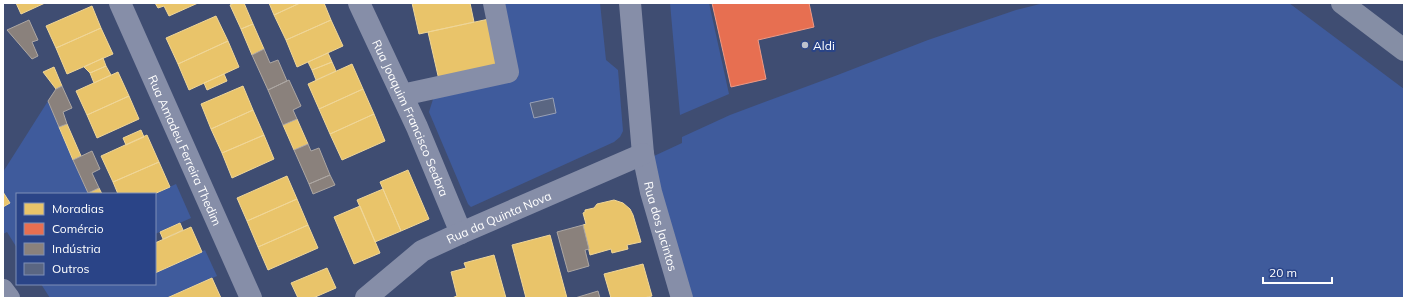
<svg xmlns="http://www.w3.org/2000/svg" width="1407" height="301" font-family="Mulish,sans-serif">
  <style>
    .green { fill: #3f5b9c }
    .homes { fill: #e9c46a; stroke: #f0d697 }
    .shops { fill: #e76f51; stroke: #ee9a85 }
    .industry { fill: #8a817c; stroke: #ada7a3 }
    .building { fill: #5a6682; stroke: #99a1b6 }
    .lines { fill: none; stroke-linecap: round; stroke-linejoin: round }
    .minor { stroke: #868ea8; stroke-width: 22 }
    .major { stroke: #858ea5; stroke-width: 22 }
    .poi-dot { fill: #bcc1ce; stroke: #2a4487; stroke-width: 1.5 }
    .labels { text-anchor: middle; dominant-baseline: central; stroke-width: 4; stroke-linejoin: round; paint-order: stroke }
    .poi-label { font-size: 12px; fill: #fff; stroke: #2a4487; text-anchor: start }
    .street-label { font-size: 12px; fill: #fff; stroke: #2a4487 }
  </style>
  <rect width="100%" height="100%" fill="#3f4d72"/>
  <!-- green -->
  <path class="green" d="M502,3H600L606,60L618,70L623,131L620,137L614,142L471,207L468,204L429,112L434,96L518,78Z
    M670,3H709L729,94L680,115Z
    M1044,3H1289L1404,89V298H689L654,173V156L682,143V137L730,115L835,76L928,40L1016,10Z
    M48,101L88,194H17V248L7,232L3,234V207L10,203L3,192V172Z
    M176,184L191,218L155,234V194H154Z
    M205,250L217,276L167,298H50L41,284H155V273Z"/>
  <!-- homes -->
  <path class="homes" d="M16,3H45L21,14Z
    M155,3H198L169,16L164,6L158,8Z
    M234,3H244L253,24L241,29L230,5Z
    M269,3H300L274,15Z
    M300,3H324L331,20L286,40L274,15Z
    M412,3H470L474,22L419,34Z
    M92,6L101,28L56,48L46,26Z
    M216,16L228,41L178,64L166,38Z
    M489,19L500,67L439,80L428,32Z
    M331,20L343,46L297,67L286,40Z
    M253,24L264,49L252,55L241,29Z
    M101,28L113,54L67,74L56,48Z
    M228,41L239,67L189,90L178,64Z
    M328,53L332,62L312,70L308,62Z
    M103,58L106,66L90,73L84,67Z
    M332,62L336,71L316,80L312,70Z
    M352,64L363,89L319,109L308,84Z
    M106,66L111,75L94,83L90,73Z
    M54,67L62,86L56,89L43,72Z
    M118,72L129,96L87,115L76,91Z
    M224,74L227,81L207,90L204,83Z
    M243,86L253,110L211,129L201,104Z
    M363,89L374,114L330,134L319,109Z
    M129,96L139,119L97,138L87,115Z
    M253,110L264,135L222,153L211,129Z
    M374,114L385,141L342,160L330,134Z
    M297,119L308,144L294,150L283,125Z
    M67,124L81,156L73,160L59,127Z
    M141,130L144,137L126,145L123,138Z
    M147,135L159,162L113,182L101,156Z
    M264,135L274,159L232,178L222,153Z
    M159,162L170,187L154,194H118L113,182Z
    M408,170L429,219L401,231L380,182Z
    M287,176L297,199L247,221L237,198Z
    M99,188L102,194H88V193Z
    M383,189L401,231L375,242L357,200Z
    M3,192L10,203L3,207Z
    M297,199L308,225L258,247L247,221Z
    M614,200L623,203L630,209L633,215L641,242L627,245L628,249L612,253L611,249L590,255L583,225L586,224L583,213L585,212V210L594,208L597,204Z
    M360,206L380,253L354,264L334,217Z
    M180,223L183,230L163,239L160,232Z
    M308,225L318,248L268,270L258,247Z
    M191,227L202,252L155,273V243Z
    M550,235L567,298H526L512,245Z
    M494,255L506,298H452L457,296L451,272L466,268L464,263Z
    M643,264L652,296L644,298H611L604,274Z
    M327,268L336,288L313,298H298L291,283Z
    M212,278L221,298H167Z"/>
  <!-- shops -->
  <path class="shops" d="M712,3H809L814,27L758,40L766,79L731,87Z"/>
  <!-- industry -->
  <path class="industry" d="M29,20L38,40L32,42L38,56L32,59L7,30Z
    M264,49L270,63L278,60L287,81L268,90L252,55Z
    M289,80L301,106L293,110L297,119L283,125L268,90Z
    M62,86L72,108L63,112L67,124L59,127L48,101L56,89Z
    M308,144L311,151L319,148L330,175L309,184L294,150Z
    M92,151L100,169L92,173L99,188L88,193L73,160Z
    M330,175L335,185L313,194L309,184Z
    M583,225L589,249L585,250L589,266L568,272L557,232Z
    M598,291L600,298H575Z"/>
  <!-- building -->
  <path class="building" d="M553,98L556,113L534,118L530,103Z"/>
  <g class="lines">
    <!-- minor -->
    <g class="minor">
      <path id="s1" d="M120,3L251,298"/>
      <path id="s2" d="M359,3L417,127L461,233"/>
      <path id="s3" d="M630,3L643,154L651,192L682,298"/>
      <path d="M402,95L508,72L494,3"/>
      <path d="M3,290L9,298"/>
      <path id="s4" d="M366,298L422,251L461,233L643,154"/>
    </g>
    <!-- major -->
    <path class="major" d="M1342,3L1404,50"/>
  </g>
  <!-- markers -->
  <circle class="poi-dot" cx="805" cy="45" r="4"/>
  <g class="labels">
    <!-- poi labels -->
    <g class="poi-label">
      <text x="813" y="45">Aldi</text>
    </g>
    <!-- street labels -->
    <g class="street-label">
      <text stroke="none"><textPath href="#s2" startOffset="126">Rua Joaquim Francisco Seabra</textPath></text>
      <text stroke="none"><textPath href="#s1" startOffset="161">Rua Amadeu Ferreira Thedim</textPath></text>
      <text stroke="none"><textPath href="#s4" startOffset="157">Rua da Quinta Nova</textPath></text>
      <text stroke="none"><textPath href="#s3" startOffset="226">Rua dos Jacintos</textPath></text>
    </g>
  </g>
  <!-- border -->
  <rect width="1407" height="301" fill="none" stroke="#ffffff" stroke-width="8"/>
  <!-- legend -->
  <rect x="16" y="193" width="140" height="92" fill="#2a4487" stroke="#7f8fb7"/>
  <rect x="24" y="203" width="20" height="12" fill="#e9c46a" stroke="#7f8fb7"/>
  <text x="52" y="213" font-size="12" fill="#ffffff">Moradias</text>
  <rect x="24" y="223" width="20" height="12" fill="#e76f51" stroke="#7f8fb7"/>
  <text x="52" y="233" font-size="12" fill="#ffffff">Comércio</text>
  <rect x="24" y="243" width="20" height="12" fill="#8a817c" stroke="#7f8fb7"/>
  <text x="52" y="253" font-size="12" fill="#ffffff">Indústria</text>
  <rect x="24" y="263" width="20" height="12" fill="#5a6682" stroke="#7f8fb7"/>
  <text x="52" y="273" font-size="12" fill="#ffffff">Outros</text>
  <!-- scale -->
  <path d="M1263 277v6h69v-6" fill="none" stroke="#ffffff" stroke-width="2"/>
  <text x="1269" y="277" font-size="12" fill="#ffffff" stroke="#2a4487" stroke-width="3" paint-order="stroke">20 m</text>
</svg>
